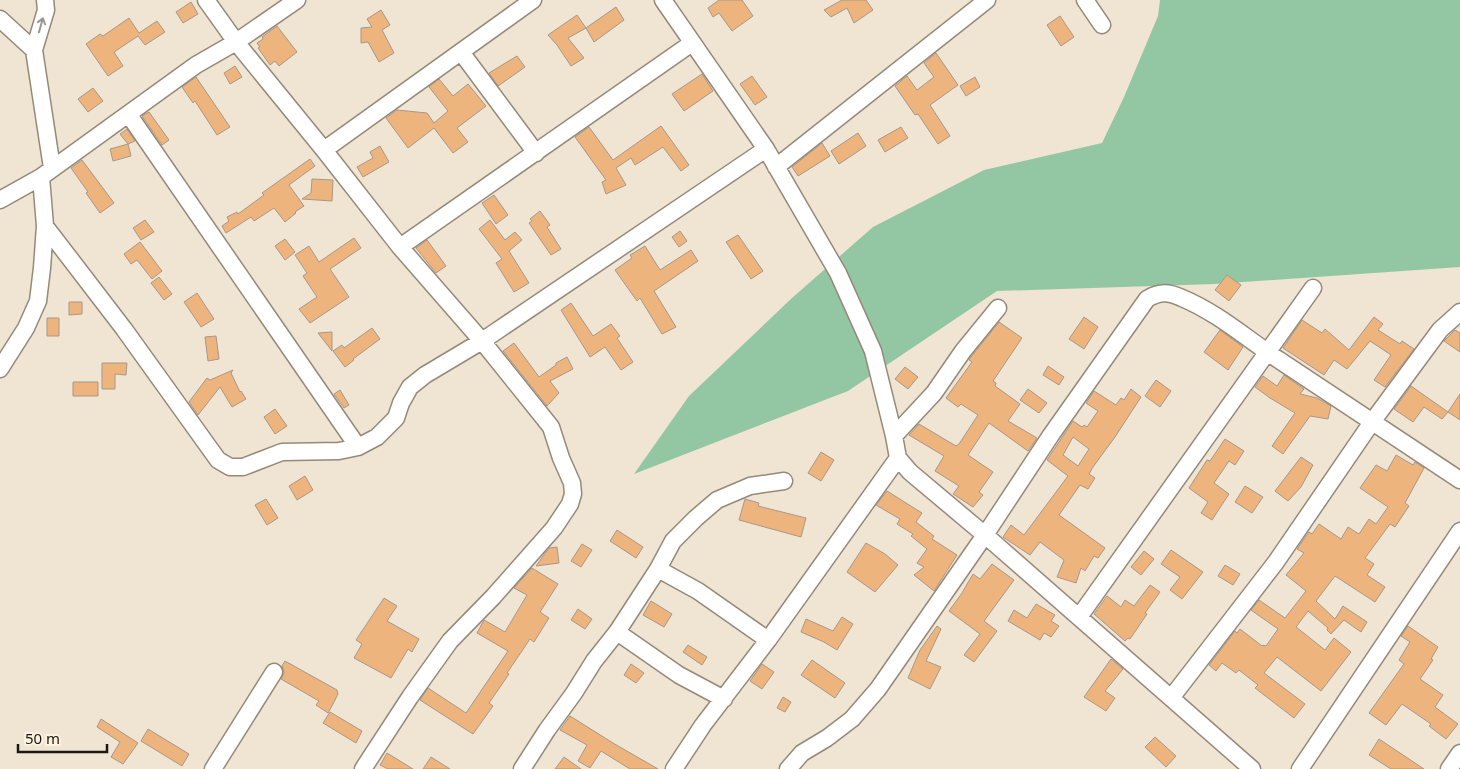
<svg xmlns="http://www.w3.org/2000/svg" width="1460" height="769" font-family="'Noto Sans',sans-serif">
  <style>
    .green { fill: #93c7a4 }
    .building { fill: #edb47d; stroke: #a8988a; fill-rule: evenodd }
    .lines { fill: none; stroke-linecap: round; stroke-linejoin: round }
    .minor-casing { stroke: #958a79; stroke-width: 19 }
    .minor { stroke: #fff; stroke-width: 16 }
    .oneway { stroke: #999794 }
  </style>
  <rect width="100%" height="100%" fill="#f0e4d2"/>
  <!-- green -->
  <path class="green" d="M1160,0H1460V267L1214,284L997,291L848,391L634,474L689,396L792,298L873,227L984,170L1102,143L1124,97L1158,16Z"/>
  <!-- building -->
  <path class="building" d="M719,0H742L753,16L732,31L719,13L713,17L708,8Z
    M842,0H866L873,10L854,23L847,8L831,17L824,10Z
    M191,2L198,14L183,23L176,12Z
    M616,7L624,20L594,42L586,28Z
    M381,10L390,25L382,30L394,53L379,62L368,42L361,43V28L372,27L367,19Z
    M577,15L586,28L568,38L584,58L571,66L557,45L548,35Z
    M1060,16L1074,37L1061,46L1047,25Z
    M129,18L139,33L157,21L165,32L145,45L138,36L114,52L123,66L108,76L86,44L100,34L103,36Z
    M277,26L297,52L279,66L275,61L270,65L258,48L260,47L257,43L263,39L262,37Z
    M936,53L958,85L930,105L950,136L938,144L918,114L915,115L895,86L907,76L917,90L934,77L924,63Z
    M517,56L525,67L498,86L489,73Z
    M235,66L242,77L230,84L224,73Z
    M702,74L713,91L684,111L672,94Z
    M752,76L767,97L755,105L740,84Z
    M196,77L230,127L217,135L195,101L193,103L182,87Z
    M975,77L980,87L966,96L960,86Z
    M439,79L453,96L468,84L486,106L457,128L468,142L453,153L434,128L408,148L386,118L397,110L427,113L434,123L448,111L429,87Z
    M93,88L103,101L88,112L78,99Z
    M149,112L169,140L162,145L142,116Z
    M661,126L689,165L681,171L663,147L635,165L631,158L616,168L626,185L606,194L602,182L606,180L575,137L589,127L613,160Z
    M901,127L908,138L885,152L878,140Z
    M127,129L135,141L128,144L120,134Z
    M858,133L866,146L839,164L831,151Z
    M822,143L830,156L798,176L792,167Z
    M128,144L131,156L113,161L110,149Z
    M380,146L389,162L363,177L357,167L373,158L370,152Z
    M310,159L315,166L289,185L304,206L295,212L296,213L285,222L274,208L254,221L251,217L226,233L222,226L229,221L227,217L237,212L238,214L264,195L262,193Z
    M82,160L114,203L100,213L86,193L88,192L71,168Z
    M312,179L333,180L332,201L302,199L311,193Z
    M494,195L508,215L496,224L482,203Z
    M540,211L550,225L547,227L561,249L551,255L529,223L532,221L530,219Z
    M145,220L154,232L141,240L133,228Z
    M490,220L505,240L515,232L522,240L509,251L529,283L514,292L496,263L502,259L479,229Z
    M680,231L687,241L679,247L672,237Z
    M738,235L763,271L751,279L726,242Z
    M354,238L361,248L330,269L349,297L310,323L299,309L317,297L303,276L307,273L295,255L309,246L319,262Z
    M285,239L295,252L285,260L275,246Z
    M427,240L446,266L436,273L416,248Z
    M140,242L162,271L152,279L137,260L131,264L124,254Z
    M645,246L660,270L691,250L698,261L654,291L676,327L662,334L640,298L637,301L615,270L632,258L630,255Z
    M1227,275L1241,285L1229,301L1215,290Z
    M159,277L172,294L164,300L151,283Z
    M197,293L214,319L201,327L184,302Z
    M69,302H82V314L69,315Z
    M571,303L593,336L611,324L620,336L617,338L633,362L621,370L605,347L590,357L561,310Z
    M1084,317L1098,327L1084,349L1069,339Z
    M1374,317L1383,324L1378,330L1400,344L1402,341L1414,349L1385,387L1374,380L1391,355L1370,341L1347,369L1334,360L1324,375L1283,348L1302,320L1322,333L1325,329L1349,350Z
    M47,318H59V336H47Z
    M999,322L1022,338L993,381L996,383L995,386L1020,404L1008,421L1037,438L1028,451L989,423L968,455L993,472L979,492L983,495L973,507L953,494L959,486L935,471L944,456L909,435L919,424L956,446L959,444L978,415L961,404L958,407L946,398L972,362L969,360L971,357Z
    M372,328L380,339L353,359L354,360L345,367L333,351L342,345L344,348Z
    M1220,330L1243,347L1228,370L1204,352Z
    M1455,330L1460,333V352L1444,341Z
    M332,332V351L318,333Z
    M216,336L219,359L208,361L205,337Z
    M514,343L539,377L556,365V363L567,357L573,369L550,381L559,393L547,406L503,351Z
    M102,363H127L126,375L115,374V389H102Z
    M1048,366L1064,377L1059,385L1043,375Z
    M905,367L918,377L908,389L895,379Z
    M233,370L231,373L240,392L241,391L246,399L232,407L220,387L198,415L189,402L207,378L210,380Z
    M1284,375L1304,389L1300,394L1317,398L1331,406L1328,419L1310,416L1283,454L1272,446L1295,413L1270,398L1255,387L1263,376L1277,386Z
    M1156,380L1171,391L1160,407L1145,396Z
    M73,382H98V396H73Z
    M1411,386L1448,412L1442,419L1424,407L1413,422L1394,409Z
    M1028,389L1047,403L1039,413L1020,400Z
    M1131,389L1141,397L1115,437L1093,467L1089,474L1095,478L1088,489L1080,485L1059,515L1105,548L1098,558L1094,556L1085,571L1081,568L1076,583L1057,577L1064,560L1040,542L1030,555L1003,537L1011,525L1024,535L1068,476L1047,460L1073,421L1082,427L1084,425L1087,427L1098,411L1086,403L1094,391L1116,405L1121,398L1124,400ZM1073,437L1089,449L1078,466L1063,455Z
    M340,390L349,405L344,408L334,394Z
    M1460,394V420L1448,412Z
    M275,409L287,426L275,434L264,417Z
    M1225,439L1244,451L1235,465L1229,461L1214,483L1229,494L1212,520L1201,513L1208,502L1189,488L1207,460L1210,461Z
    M821,452L834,460L821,481L808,473Z
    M1396,455L1413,465L1415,462L1424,468L1405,503L1409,506L1395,527L1390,524L1365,558L1374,564L1367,575L1385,587L1375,602L1335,576L1316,601L1335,619L1343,606L1367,622L1361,632L1344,620L1331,634L1327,630L1328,628L1308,611L1296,627L1325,650L1334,638L1351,652L1321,691L1277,657L1264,673L1305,704L1294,718L1255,688L1258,685L1239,670L1236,673L1222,663L1216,671L1209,665L1235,631L1237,633L1240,629L1262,646L1263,645L1266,646L1278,629L1251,610L1259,600L1285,618L1306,591L1286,575L1304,553L1297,549L1309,532L1312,534L1319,524L1341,539L1348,527L1359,534L1369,519L1376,524L1388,507L1360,488L1376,465L1387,471Z
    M1301,457L1313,465L1301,487L1288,501L1275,491Z
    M305,476L313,490L297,500L289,486Z
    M1245,486L1263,497L1252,513L1235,502Z
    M887,491L922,513L916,522L934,536L932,539L957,555L934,591L914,575L924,567L917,563L927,549L911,536L913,534L897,524L900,519L876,505Z
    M266,499L278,518L267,525L255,505Z
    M745,499L759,503L758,506L806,518L801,537L739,520Z
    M617,530L643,547L636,558L610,541Z
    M866,543L885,554L898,565L875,592L847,572Z
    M582,544L592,550L581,567L571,561Z
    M557,547L559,563L536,566L549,548Z
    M1171,550L1203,572L1182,599L1170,590L1180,577L1161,564Z
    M1144,551L1154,559L1141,575L1131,567Z
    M992,564L1014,580L984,621L997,631L974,662L964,655L980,634L949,611L962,593L973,574L980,579Z
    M1225,565L1240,574L1233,585L1218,576Z
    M532,568L558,584L540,612L549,618L534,642L530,639L507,673L509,674L489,703L493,706L473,734L420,700L428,688L466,713L508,651L477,633L484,620L505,632L527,595L514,588Z
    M1150,585L1160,592L1145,613L1147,614L1130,639L1128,638L1125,641L1094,614L1107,596L1121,607L1125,600L1134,606Z
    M384,598L397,606L387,621L419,639L412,652L408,649L391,678L354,658L362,644L356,640Z
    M651,601L672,614L664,627L643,615Z
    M1036,604L1055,615L1051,621L1059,626L1051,637L1044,633L1040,640L1008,621L1014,610L1027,618Z
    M578,609L592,619L585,629L571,620Z
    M842,617L853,624L837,650L824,642L801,632L806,619L833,631Z
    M937,626L941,629L926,661L941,667L930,689L908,678L920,650Z
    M1408,626L1438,647L1431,659L1433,660L1420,679L1443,695L1435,707L1458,724L1446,739L1429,726L1431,724L1402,704L1386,725L1369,713L1404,664L1399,660L1410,642L1401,636Z
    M688,645L707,657L702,665L683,652Z
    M1111,659L1123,669L1105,691L1115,698L1106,711L1084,697Z
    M812,660L845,683L835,698L801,675Z
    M285,661L337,690L338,694L334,702L328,713L316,705L319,701L281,679L284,673L282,666Z
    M631,664L644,673L636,683L624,675Z
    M762,664L774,672L762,689L750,681Z
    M783,697L791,702L785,712L777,708Z
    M330,712L362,731L356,743L323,723Z
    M570,716L613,743L658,769H630L601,751L590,768L578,761L587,745L560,730Z
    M101,719L138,743L123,764L111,757L120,742L97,727Z
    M148,729L189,754L182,766L141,741Z
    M1155,737L1176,756L1166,767L1145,747Z
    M1379,739L1424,769H1391L1369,755Z
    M387,753L413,769H388L380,765Z
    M431,757L450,769H423Z
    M564,757L581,769H555Z"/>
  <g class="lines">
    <!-- minor casing -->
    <g class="minor-casing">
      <path id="minor" d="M45,0L46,10L34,50L52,168
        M206,0L236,42L324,150L400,247L482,341L551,427L561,458L572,483L573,494L570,504L554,528L493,597L450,641L410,697L363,769
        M663,0L766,149L838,273L873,351L894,436L898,458L910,472L985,535L1252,769
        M1085,0L1102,25
        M0,19L34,50
        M461,52L536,153
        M129,115L358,447
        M324,150L533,0
        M776,167L987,0
        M0,200L41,177L196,65L236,42L297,0
        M45,226L124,329L218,460L230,467H243L282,452L339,451L358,447L377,437L396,418L401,403L410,387L425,375L482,341L766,149
        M400,247L692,43
        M0,369L26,328L38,301L42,268L45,226L41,177
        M894,436L934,393L963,351L998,308
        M658,569L698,591L768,640
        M1079,617L1313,288
        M617,632L679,675L724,699
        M1171,698L1276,562L1372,422L1440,330L1460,312
        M213,769L274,672
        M522,769L547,730L574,693L594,661L617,632L658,569L673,541L696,518L717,500L750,486L784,481
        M674,769L703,725L768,640L898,458
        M788,769L802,753L827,738L852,719L878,689L985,535L1051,435L1147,299C1160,291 1169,292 1182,298C1218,313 1247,339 1279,360C1339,400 1399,440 1460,480
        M1300,769L1460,531
        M1449,769L1460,753"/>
    </g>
    <!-- minor -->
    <use href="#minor" class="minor"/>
  </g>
  <!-- one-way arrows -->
  <defs><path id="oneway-shaft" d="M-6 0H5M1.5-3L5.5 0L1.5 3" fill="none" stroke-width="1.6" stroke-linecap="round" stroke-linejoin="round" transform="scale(1.25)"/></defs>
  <use class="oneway" href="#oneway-shaft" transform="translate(41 25) rotate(-74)"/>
  <!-- scale -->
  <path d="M18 744v8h89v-8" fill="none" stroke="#1c1811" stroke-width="2.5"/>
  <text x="25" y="744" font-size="15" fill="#1c1811" stroke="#fdf1df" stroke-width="4" paint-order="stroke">50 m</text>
</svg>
